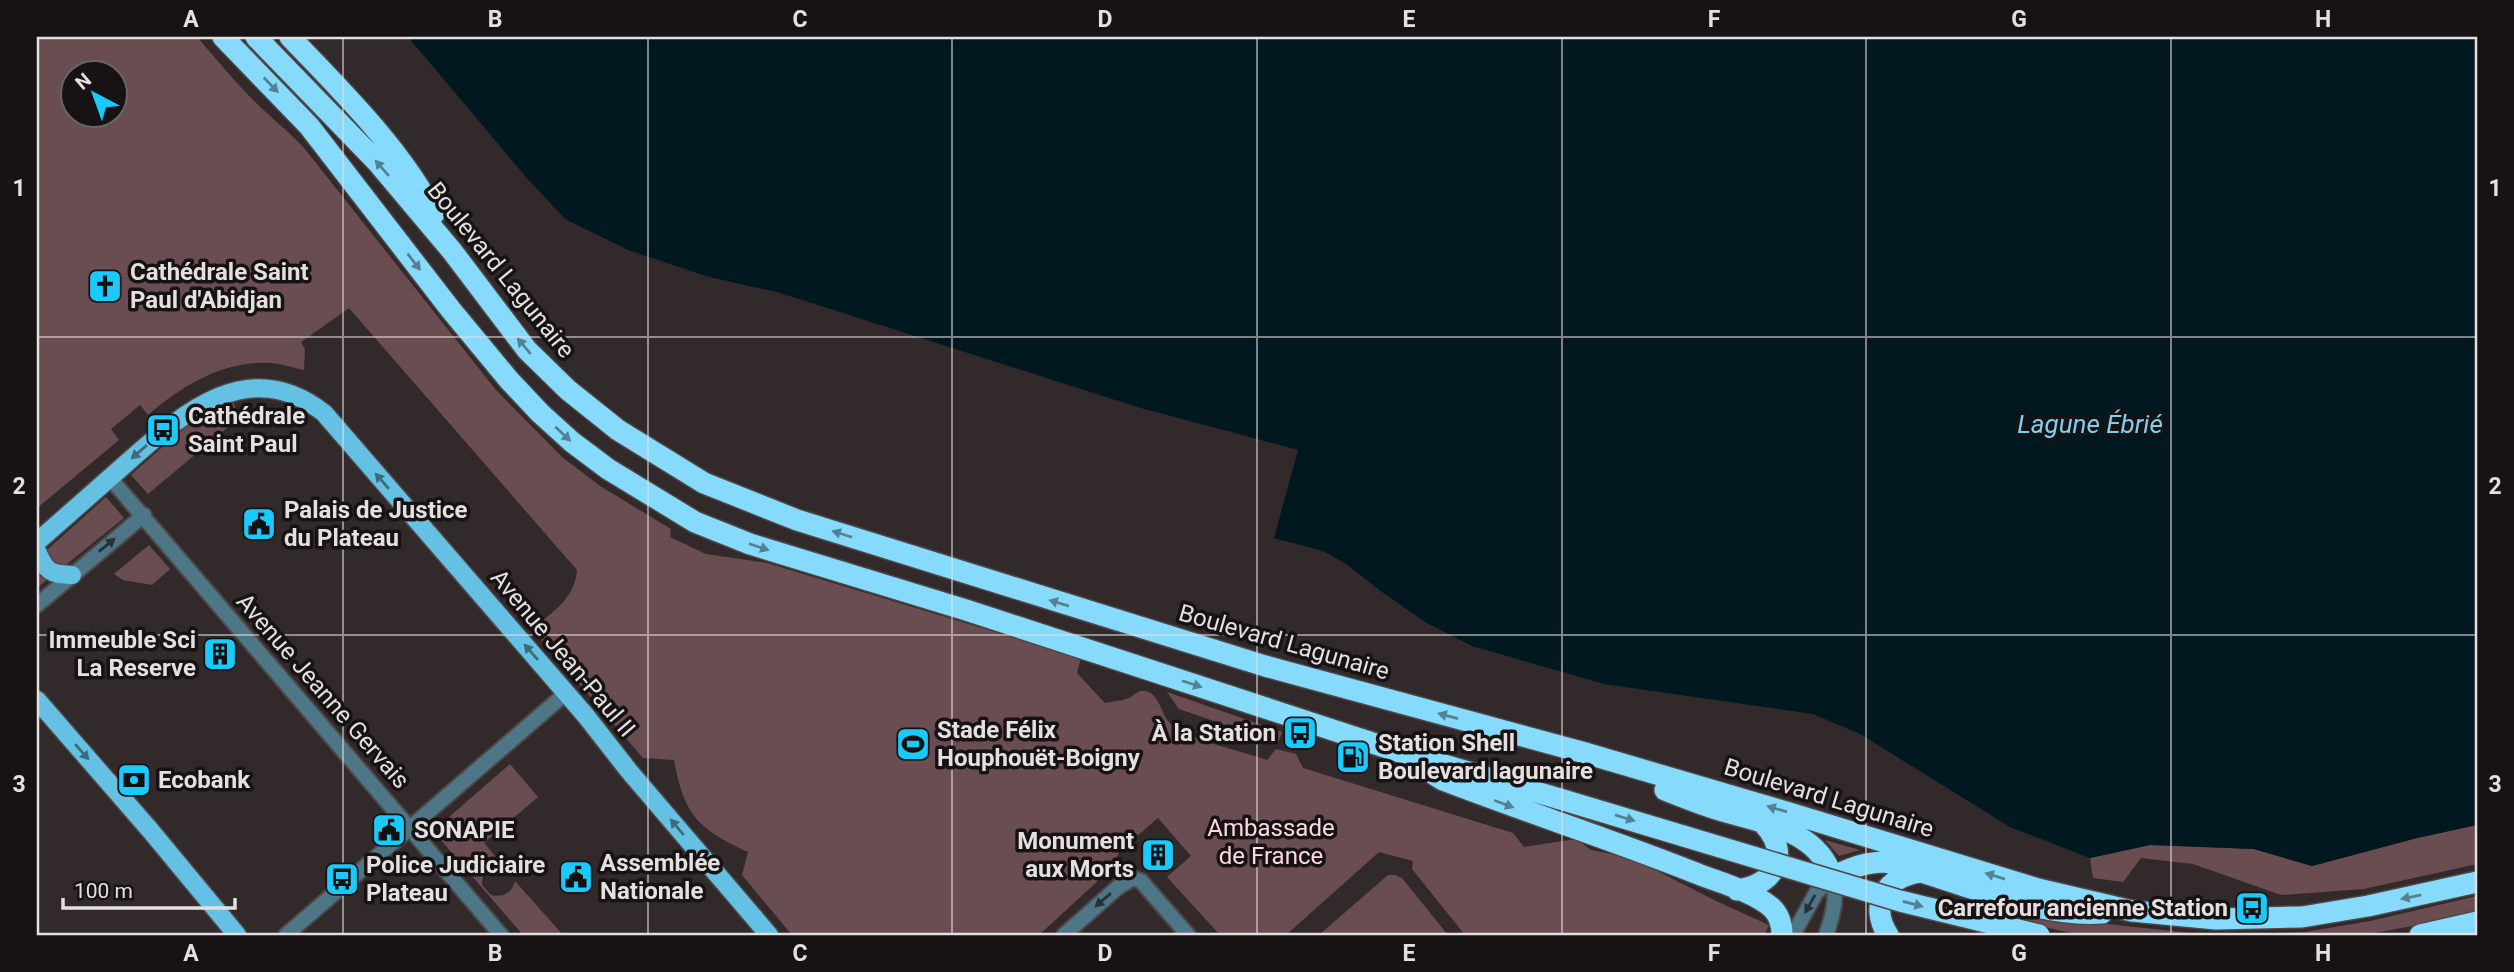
<svg xmlns="http://www.w3.org/2000/svg" width="2514" height="972" font-family="Roboto,sans-serif">
  <style>
    .green { fill: #6a4d50; fill-rule: evenodd }
    .water { fill: #021821 }
    .lines { fill: none; stroke-linecap: round; stroke-linejoin: round }
    .minor-casing { stroke: #4f4747; stroke-width: 18 }
    .major-casing { stroke: #4f4747; stroke-width: 21 }
    .highway-casing { stroke: #4f4747; stroke-width: 24 }
    .minor { stroke: #4d7787; stroke-width: 14 }
    .major { stroke: #65c1e3; stroke-width: 18 }
    .highway { stroke: #86dbfc; stroke-width: 21 }
    .highway-bridge-casing { stroke: #4f4747; stroke-width: 24; stroke-linecap: butt }
    .highway-bridge { stroke: #86dbfc; stroke-width: 21 }
    .oneway { fill: #548194 }
    .oneway2 { fill: #3e6a7c }
    .oneway3 { fill: #273136 }
    .grid { fill: none; stroke: #e5dfe0; stroke-width: 2; stroke-opacity: 0.55 }
    .labels { text-anchor: middle; dominant-baseline: central; stroke-width: 7; stroke-linejoin: round; paint-order: stroke }
    .street-label { font-size: 24px; fill: #e5dfe0; stroke: #171314 }
    .poi-label { font-size: 24px; font-weight: bold; fill: #e5dfe0; stroke: #171314; text-anchor: start }
    .park-label { font-size: 24px; fill: #fadadd; stroke: #171314 }
    .water-label { font-size: 26px; font-style: italic; fill: #81cfee; stroke: #171314 }
    .neatline { fill: none; stroke: #e5dfe0; stroke-width: 2.5 }
    .grid-label { font-size: 23px; text-anchor: middle; font-weight: bold; fill: #e5dfe0 }
  </style>
  <rect width="100%" height="100%" fill="#322a2a"/>
  <!-- green -->
  <path class="green" d="M37,37H197C220,63 242,91 268,114C280,125 292,135 304,148L496,390L562,457L600,486L671,529L670,537L706,554L767,563L1081,658L1077,673L1105,703C1113,701 1124,701 1131,697C1136,694 1138,690 1145,691C1160,693 1161,716 1171,724C1192,741 1241,751 1267,760L1276,749L1296,754L1303,768L1513,833L1524,847L1576,839L1591,850L1632,858L1716,901L1769,925L1764,935H1465L1412,869L1413,861L1379,852L1286,935H1220L1167,877L1191,856L1158,818L1123,848L1121,847L1113,867L1039,935H792L742,875L748,852C698,829 684,815 674,760L643,758L532,629C553,612 575,598 577,570L349,308L301,342L305,350L304,370C294,368 282,364 272,363C224,360 183,385 148,415L140,405L111,429L119,440L37,508ZM74,74H116V116H74Z
    M233,401L239,418L148,494L131,475C163,448 193,414 233,401Z
    M106,497L124,518L37,588V559Z
    M149,545L170,569L152,585L123,580L114,574Z
    M1167,692L1282,732L1278,743L1179,709Z
    M510,764L538,797L484,843L500,862L493,863L483,872L482,885L491,895C503,898 512,893 515,881L563,935H523L433,831Z
    M2477,825V864L2364,889L2281,895L2193,864L2141,858L2123,882L2093,878L2090,858L2150,845L2254,849L2312,866L2417,838Z
    M1825,840L1860,850L1839,856Z
    M1388,875H1395L1402,878L1448,935H1319Z
    M2477,896V911L2444,920L2364,935H2222L2305,932L2370,921Z
    M2019,911L2070,920L2210,935H2080L2017,921Z"/>
  <!-- water -->
  <path class="water" d="M408,37H2477V825L2417,838L2312,866L2254,849L2150,845L2090,858L2010,827L1860,734L1813,714L1604,684L1472,646L1425,622L1382,592L1346,564L1323,551L1274,538L1298,450L1137,407L777,292L709,277L628,250L565,219L526,177Z"/>
  <g class="lines">
    <!-- minor casing -->
    <g class="minor-casing">
      <path id="minor" d="M110,478L501,935
        M37,605L144,515
        M286,935L566,693
        M1064,935L1117,888L1133,878L1141,881L1188,935
        M1793,935L1816,893L1832,877C1838,898 1833,915 1826,935"/>
    </g>
    <!-- major casing -->
    <g class="major-casing">
      <path id="major" d="M37,542C65,517 93,493 121,468C180,416 246,352 324,413L586,716L629,771L769,935
        M37,551C46,572 50,574 72,575
        M37,700L150,830L237,935"/>
    </g>
    <!-- highway casing -->
    <g class="highway-casing">
      <path id="highway" d="M223,37L309,126L451,310L509,380L540,413L572,442L608,469L695,522L750,544L966,610L1400,752L1560,799
        M256,37L378,163L452,251L527,350L568,390L618,430L704,483L797,520L1265,666L1585,753L1793,814L2038,889L2132,911L2216,919L2302,917L2368,906L2477,882
        M290,37C338,87 404,152 434,214
        M1416,763L1443,780C1526,812 1610,839 1693,872C1717,882 1750,890 1771,907C1779,914 1782,924 1782,935
        M1665,790C1680,796 1695,802 1710,807C1753,822 1817,826 1832,877C1851,868 1865,862 1886,862C1954,878 2032,918 2102,913
        M1737,890C1777,885 1791,853 1763,823
        M1888,935C1868,904 1887,876 1921,872
        M2420,935L2477,922"/>
    </g>
    <!-- minor -->
    <use href="#minor" class="minor"/>
    <!-- major -->
    <use href="#major" class="major"/>
    <!-- highway -->
    <use href="#highway" class="highway"/>
    <!-- highway-bridge casing -->
    <g class="highway-bridge-casing">
      <path id="highway-bridge" d="M1560,799L1900,901L2039,935"/>
    </g>
    <!-- highway-bridge -->
    <use href="#highway-bridge" class="highway-bridge"/>
  </g>
  <!-- one-way arrows -->
  <defs><path id="oneway-solid" d="M-6-.8H1V-3.2L6.5 0L1 3.2V.8H-6Z" transform="scale(1.75)"/></defs>
  <g class="oneway">
    <use href="#oneway-solid" transform="translate(271 85) rotate(46)"/>
    <use href="#oneway-solid" transform="translate(382 168) rotate(-131)"/>
    <use href="#oneway-solid" transform="translate(414 262) rotate(52)"/>
    <use href="#oneway-solid" transform="translate(524 346) rotate(-130)"/>
    <use href="#oneway-solid" transform="translate(563 434) rotate(43)"/>
    <use href="#oneway-solid" transform="translate(842 534) rotate(-162)"/>
    <use href="#oneway-solid" transform="translate(759 547) rotate(18)"/>
    <use href="#oneway-solid" transform="translate(1059 603) rotate(-163)"/>
    <use href="#oneway-solid" transform="translate(1192 684) rotate(18)"/>
    <use href="#oneway-solid" transform="translate(1448 716) rotate(-165)"/>
    <use href="#oneway-solid" transform="translate(1504 804) rotate(21)"/>
    <use href="#oneway-solid" transform="translate(1777 809) rotate(-164)"/>
    <use href="#oneway-solid" transform="translate(1625 818) rotate(17)"/>
    <use href="#oneway-solid" transform="translate(1995 876) rotate(-163)"/>
    <use href="#oneway-solid" transform="translate(2411 897) rotate(168)"/>
    <use href="#oneway-solid" transform="translate(1913 904) rotate(15)"/>
  </g>
  <g class="oneway2">
    <use href="#oneway-solid" transform="translate(139 452) rotate(139)"/>
    <use href="#oneway-solid" transform="translate(382 481) rotate(-131)"/>
    <use href="#oneway-solid" transform="translate(531 652) rotate(-131)"/>
    <use href="#oneway-solid" transform="translate(82 752) rotate(49)"/>
    <use href="#oneway-solid" transform="translate(677 827) rotate(-130)"/>
  </g>
  <g class="oneway3">
    <use href="#oneway-solid" transform="translate(107 545) rotate(-39)"/>
    <use href="#oneway-solid" transform="translate(1103 900) rotate(139)"/>
    <use href="#oneway-solid" transform="translate(1810 904) rotate(119)"/>
  </g>
  <!-- grid -->
  <path class="grid" d="M343,37V935M648,37V935M952,37V935M1257,37V935M1562,37V935M1866,37V935M2171,37V935M37,337H2477M37,635H2477"/>
  <!-- icons -->
  <defs>
    <g id="church-square" transform="scale(1.75)"><rect x="-9" y="-9" width="18" height="18" rx="4" fill="#1acafc" stroke="#171314"/><path d="M-1.2-6h2.4v3.5h3.3v2.4h-3.3V6h-2.4V-.1h-3.3v-2.4h3.3Z" fill="#111"/></g>
    <g id="bus-square" transform="scale(1.75)"><rect x="-9" y="-9" width="18" height="18" rx="4" fill="#1acafc" stroke="#171314"/><path d="M-5-6H5V4H4V6H2V4H-2V6H-4V4H-5ZM-3.5-4V0h7V-4ZM-3.5 1.2v1.5H-2V1.2ZM2 1.2v1.5H3.5V1.2Z" fill="#111"/></g>
    <g id="civic-square" transform="scale(1.75)"><rect x="-9" y="-9" width="18" height="18" rx="4" fill="#1acafc" stroke="#171314"/><path d="M-.6-6.5H3V-4.5H.6V-3L4-1V1h2V6H-6V1h2V-1L-.6-3ZM-1.2 2.5V6h2.4V2.5Z" fill="#111"/></g>
    <g id="building-square" transform="scale(1.75)"><rect x="-9" y="-9" width="18" height="18" rx="4" fill="#1acafc" stroke="#171314"/><path d="M-4-6H4V6H1V3H-1V6H-4ZM-2.5-4.3h1.7v1.8h-1.7ZM.8-4.3h1.7v1.8H.8ZM-2.5-1h1.7V.8h-1.7ZM.8-1h1.7V.8H.8Z" fill="#111"/></g>
    <g id="stadium-square" transform="scale(1.75)"><rect x="-9" y="-9" width="18" height="18" rx="4" fill="#1acafc" stroke="#171314"/><path d="M0-5a6.5 5 0 1 0 0 10a6.5 5 0 1 0 0-10ZM-3.5-1.8h7v3.6h-7Z" fill="#111"/></g>
    <g id="fuel-square" transform="scale(1.75)"><rect x="-9" y="-9" width="18" height="18" rx="4" fill="#1acafc" stroke="#171314"/><path d="M-5.5-6h7V0h2V4h1.3V-2.5L3-4.5l.8-.8L6-3V5H2.5V1h-1V6h-7ZM-4.2-4.7v3.2H.2V-4.7Z" fill="#111"/></g>
    <g id="bank-square" transform="scale(1.75)"><rect x="-9" y="-9" width="18" height="18" rx="4" fill="#1acafc" stroke="#171314"/><path d="M-6-4H6V4H-6ZM0-2.3a2.3 2.3 0 1 0 0 4.6a2.3 2.3 0 1 0 0-4.6Z" fill="#111"/></g>
  </defs>
  <g fill-rule="evenodd">
    <use href="#church-square" x="105" y="286"/>
    <use href="#bus-square" x="163" y="430"/>
    <use href="#civic-square" x="259" y="524"/>
    <use href="#building-square" x="220" y="654"/>
    <use href="#bus-square" x="1300" y="733"/>
    <use href="#stadium-square" x="913" y="744"/>
    <use href="#fuel-square" x="1353" y="757"/>
    <use href="#bank-square" x="134" y="780"/>
    <use href="#civic-square" x="389" y="830"/>
    <use href="#building-square" x="1158" y="855"/>
    <use href="#civic-square" x="576" y="877"/>
    <use href="#bus-square" x="342" y="879"/>
    <use href="#bus-square" x="2252" y="908"/>
  </g>
  <g class="labels">
    <!-- street labels -->
    <g class="street-label">
      <text transform="translate(501 270) rotate(51)">Boulevard Lagunaire</text>
      <text transform="translate(1284 642) rotate(16)">Boulevard Lagunaire</text>
      <text transform="translate(563 653) rotate(50)">Avenue Jean-Paul II</text>
      <text transform="translate(323 691) rotate(49)">Avenue Jeanne Gervais</text>
      <text transform="translate(1829 798) rotate(17)">Boulevard Lagunaire</text>
    </g>
    <!-- poi labels -->
    <g class="poi-label">
      <text x="130" y="272">Cathédrale Saint<tspan x="130" dy="28">Paul d'Abidjan</tspan></text>
      <text x="188" y="416">Cathédrale<tspan x="188" dy="28">Saint Paul</tspan></text>
      <text x="284" y="510">Palais de Justice<tspan x="284" dy="28">du Plateau</tspan></text>
      <text x="196" y="640" text-anchor="end">Immeuble Sci<tspan x="196" dy="28">La Reserve</tspan></text>
      <text x="937" y="730">Stade Félix<tspan x="937" dy="28">Houphouët-Boigny</tspan></text>
      <text x="1276" y="733" text-anchor="end">À la Station</text>
      <text x="1378" y="743">Station Shell<tspan x="1378" dy="28">Boulevard lagunaire</tspan></text>
      <text x="158" y="780">Ecobank</text>
      <text x="414" y="830">SONAPIE</text>
      <text x="1134" y="841" text-anchor="end">Monument<tspan x="1134" dy="28">aux Morts</tspan></text>
      <text x="600" y="863">Assemblée<tspan x="600" dy="28">Nationale</tspan></text>
      <text x="366" y="865">Police Judiciaire<tspan x="366" dy="28">Plateau</tspan></text>
      <text x="2228" y="908" text-anchor="end">Carrefour ancienne Station</text>
    </g>
    <!-- park labels -->
    <g class="park-label">
      <text x="1271" y="828">Ambassade<tspan x="1271" dy="28">de France</tspan></text>
    </g>
    <!-- water labels -->
    <g class="water-label">
      <text x="2090" y="424">Lagune Ébrié</text>
    </g>
  </g>
  <!-- border -->
  <rect width="2514" height="972" fill="none" stroke="#171314" stroke-width="77"/>
  <!-- north arrow -->
  <g transform="translate(94 94) rotate(319)"><circle r="33" fill="#171314" stroke="#696566" stroke-width="2"/>
  <path d="M0-5L12 26L0 18L-12 26Z" fill="#1acafc"/>
  <text y="-10" font-size="19" font-weight="bold" text-anchor="middle" fill="#e5dfe0">N</text>
  </g>
  <!-- scale -->
  <path d="M63 898v10h172v-10" fill="none" stroke="#e5dfe0" stroke-width="3.5"/>
  <text x="74" y="898" font-size="21" fill="#e5dfe0" stroke="#171314" stroke-width="5" paint-order="stroke">100 m</text>
  <rect x="38" y="38" width="2438" height="896" class="neatline"/>
  <g class="grid-label">
    <text x="191" y="27">A</text>
    <text x="495" y="27">B</text>
    <text x="800" y="27">C</text>
    <text x="1105" y="27">D</text>
    <text x="1409" y="27">E</text>
    <text x="1714" y="27">F</text>
    <text x="2019" y="27">G</text>
    <text x="2323" y="27">H</text>
    <text x="19" y="196">1</text>
    <text x="2495" y="196">1</text>
    <text x="19" y="494">2</text>
    <text x="2495" y="494">2</text>
    <text x="19" y="792">3</text>
    <text x="2495" y="792">3</text>
    <text x="191" y="961">A</text>
    <text x="495" y="961">B</text>
    <text x="800" y="961">C</text>
    <text x="1105" y="961">D</text>
    <text x="1409" y="961">E</text>
    <text x="1714" y="961">F</text>
    <text x="2019" y="961">G</text>
    <text x="2323" y="961">H</text>
  </g>
</svg>
